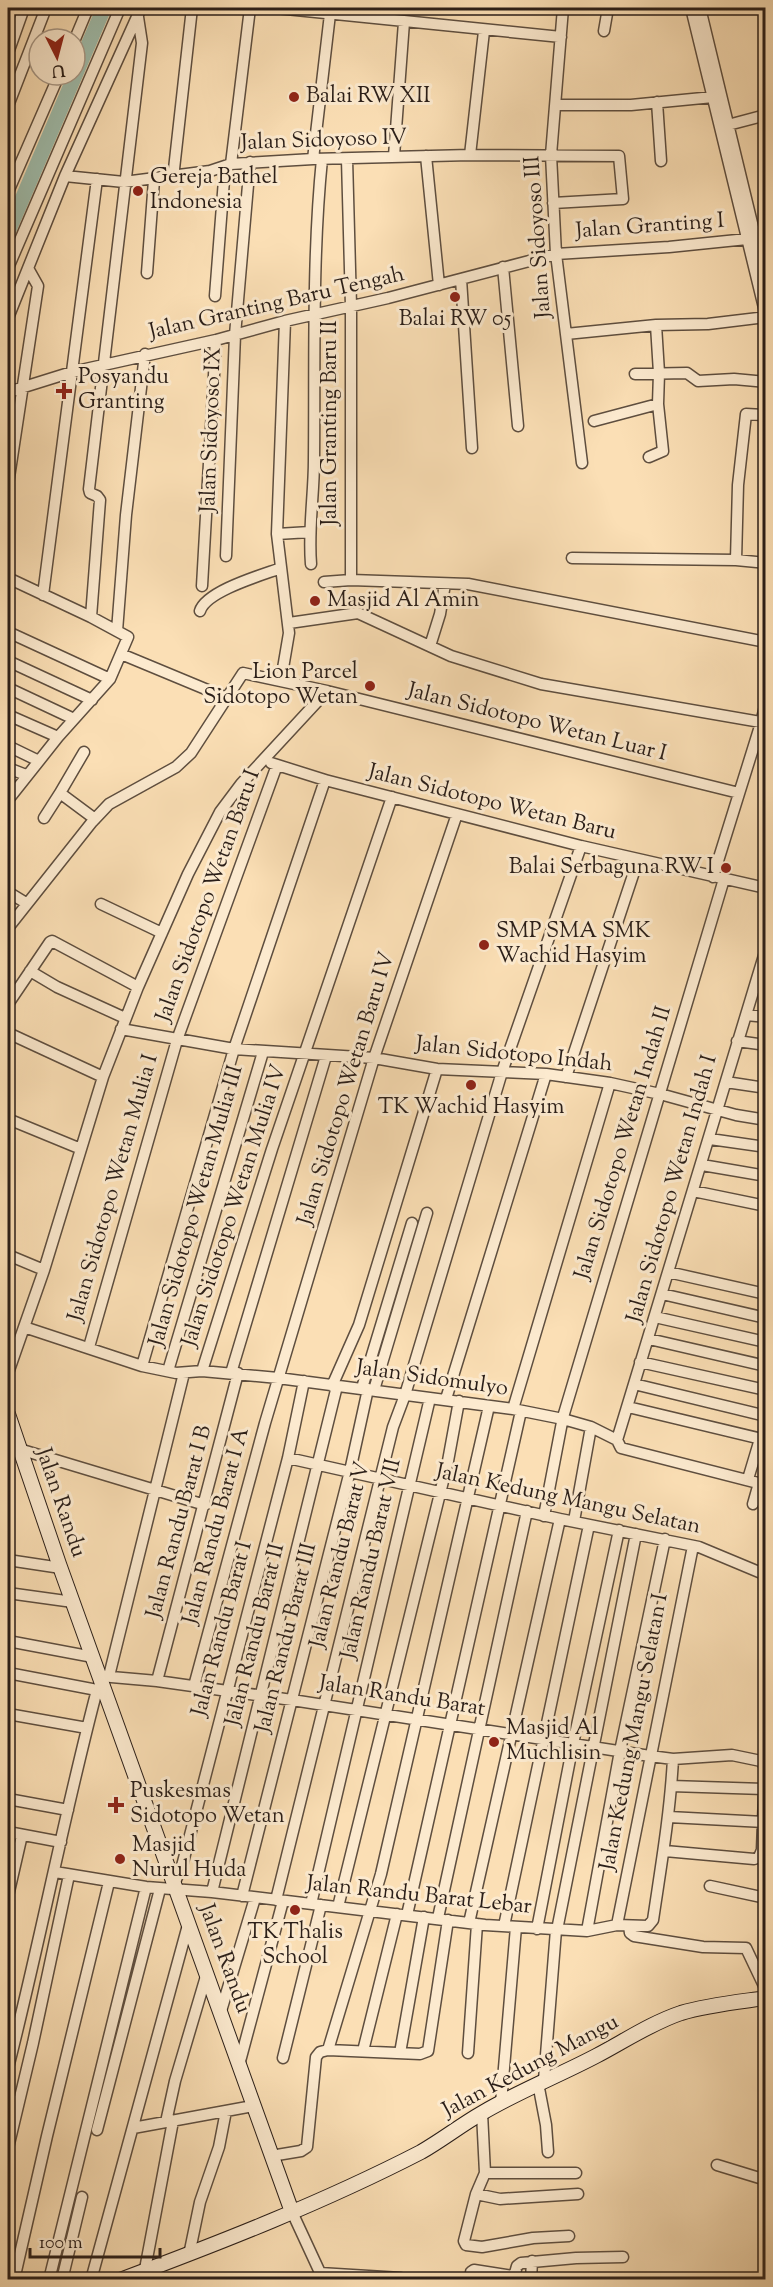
<svg xmlns="http://www.w3.org/2000/svg" width="773" height="2287" font-family="'Sorts Mill Goudy',serif">
  <style>
    .lines { fill: none; stroke-linecap: round; stroke-linejoin: round }
    .river { stroke: #9fbdac; stroke-width: 15 }
    .street-casing { stroke: #5e4e3f; stroke-width: 13 }
    .secondary-casing { stroke: #2a1e18; stroke-width: 16 }
    .street { stroke: #fceacf; stroke-width: 10 }
    .secondary { stroke: #fceacf; stroke-width: 14 }
    .poi-dot { fill: #8f2418; stroke: #fceacf; stroke-width: 2 }
    .labels { text-anchor: middle; dominant-baseline: central; stroke-width: 6; stroke-linejoin: round; paint-order: stroke }
    .poi-label { font-size: 22px; fill: #2a1e18; stroke: #fceacf; text-anchor: start }
    .street-label { font-size: 22px; fill: #2a1e18; stroke: #fceacf }
  </style>
  <rect width="100%" height="100%" fill="#fbdfb5"/>
  <filter id="stains"><feTurbulence type="fractalNoise" baseFrequency=".00333" numOctaves="4"/><feColorMatrix values="0 0 0 0 .2 0 0 0 0 .09 0 0 0 0 .02 0 0 0 .5 -.17"/></filter>
  <radialGradient id="worn" r=".72"><stop offset=".6" stop-color="#630" stop-opacity="0"/><stop offset="1" stop-color="#630" stop-opacity=".3"/></radialGradient>
  <g class="lines">
    <!-- river -->
    <path class="river" d="M8,232L104,8"/>
    <!-- street casing -->
    <g class="street-casing">
      <path id="street" d="M276,8L561,37
        M563,8L551,155L556,254L582,463
        M691,8L766,316
        M700,8L766,281
        M604,31L608,8
        M75,39L88,8
        M8,53L24,8
        M657,102L661,161
        M556,105H631L713,97
        M8,106L46,8
        M728,125L766,115
        M470,155L484,31
        M394,156L404,22
        M426,156L439,285
        M313,159L330,14
        M347,159L351,306V580
        M231,164L250,8
        M65,176L124,182L210,171L231,164L313,159L470,155L619,156L623,199L553,203
        M173,178L192,8
        M8,192L59,75
        M503,267L518,426
        M8,268L120,8
        M147,273L154,180
        M461,279L472,448
        M215,296L225,167
        M8,318L65,176L141,8
        M656,325L659,373L658,404
        M566,334L656,325L708,324L766,317
        M635,374L687,373L698,381L734,379L766,382
        M8,392L72,372L216,340L285,321L388,298L556,254L669,247L747,239
        M594,421L658,404L663,451L649,457
        M8,484L38,286L29,270
        M277,534L310,532
        M226,556L235,335L250,162
        M572,558L736,560L766,563
        M736,560L738,485L746,414L766,415
        M311,564C308,529 314,495 314,460C315,360 312,259 322,159
        M8,578L91,617L128,637L110,679L58,737L8,800
        M324,582L351,580L468,584L766,642
        M202,586L216,340
        M43,595L97,179
        M200,611C206,591 262,575 281,568
        M91,617L100,500L97,496L90,493L89,489L142,43L138,17
        M289,623L358,613L451,656L541,684L766,723
        M117,631L126,515L145,354
        M8,632L110,679
        M430,646L440,614L445,584
        M121,654L227,698
        M8,661L92,700
        M281,680L289,633L277,534L285,321
        M8,688L74,719
        M8,715L58,737
        M8,746L39,761
        M84,752L60,793L95,819
        M271,763L325,780L581,846L766,888
        M8,768L26,775
        M44,818L60,793
        M713,877L761,723L766,702
        M8,892L26,903
        M101,904L162,933
        M8,928L92,822L109,804L176,767L191,753L243,673L327,691L739,793
        M30,971L57,987L125,1018
        M8,1004L50,942L52,941L138,987
        M746,1015L766,1017
        M121,1029L234,1049L374,1058L437,1069L546,1074L610,1083L660,1094L736,1115L766,1120
        M8,1033L103,1077
        M737,1041L766,1045
        M566,1077L638,860
        M726,1082L766,1088
        M8,1119L81,1149
        M710,1139L766,1147
        M702,1165L766,1176
        M693,1191L766,1206
        M8,1255L44,1270
        M668,1272L766,1294
        M662,1294L766,1318
        M655,1317L766,1342
        M24,1327L142,1366L176,1373L202,1371L278,1378L513,1409L563,1419L591,1427L617,1440
        M649,1339L766,1366
        M89,1347L177,1040L277,765
        M640,1362L766,1390
        M142,1366L234,1049L325,780
        M168,1371L263,1052
        M202,1371L272,1149L392,797
        M8,1373L44,1270L103,1077L138,987L188,874L220,812L241,784L327,691
        M231,1373L326,1056
        M634,1384L766,1416
        M332,1386L359,1325L437,1069
        M362,1388L412,1223
        M374,1390L427,1213
        M446,1399L546,1074
        M628,1407L766,1440
        M513,1409L610,1083
        M617,1440L766,949
        M617,1440L621,1448L766,1485
        M19,1449L205,1505
        M288,1458L560,1519L699,1547L766,1575
        M748,1479L760,1439
        M753,1504L759,1483
        M544,1516L563,1417L724,879
        M574,1521L591,1427
        M8,1560L61,1568
        M8,1593L73,1602
        M8,1641L93,1657
        M8,1673L97,1690
        M100,1676L157,1681L292,1700L650,1756L673,1759L732,1755L761,1761L765,1767
        M109,1676L184,1373
        M157,1681L238,1373
        M194,1686L265,1423L374,1058L457,814
        M8,1714L87,1728
        M671,1786L766,1789
        M8,1799L68,1810
        M669,1817L766,1822
        M8,1832L61,1842
        M665,1851L754,1859L759,1857L762,1850L765,1767
        M55,1872L146,1887L212,1892L485,1925L587,1931L617,1925L648,1926L653,1920C661,1866 670,1814 673,1759
        M174,1884L182,1866L288,1458L304,1381
        M710,1886L766,1898
        M212,1892L337,1386
        M8,1896L22,1835
        M242,1896L350,1471L368,1389
        M276,1900L393,1427L405,1395L502,1072L581,846
        M311,1904L430,1398
        M338,1907L448,1461L459,1401
        M407,1915L521,1411
        M438,1918L527,1511
        M469,1923L560,1519
        M617,1925L693,1546
        M504,1926L589,1525
        M629,1926L630,1933L634,1936L703,1947L746,1948L766,1990
        M537,1929L573,1744L619,1530
        M557,1930L636,1534
        M587,1931L620,1751L665,1539
        M221,2011L255,1898
        M328,2050L381,1874L489,1406
        M363,2051L397,1914
        M400,2053L424,1917
        M468,2053L477,1924
        M283,2058L321,1905
        M239,2065L283,1901
        M8,2068C40,1942 64,1815 97,1690L105,1691
        M544,2080L556,1930
        M538,2083L546,2125L548,2152
        M501,2103L516,1927
        M482,2113L485,2173
        M166,2122L175,2081L207,1973
        M133,2128L253,2106
        M97,2130L160,1889
        M8,2148L33,2043L69,1875
        M271,2156L301,2151L307,2147L316,2057L320,2052L328,2050L420,2054L428,2051L448,1920
        M717,2165L766,2180
        M476,2194L500,2199L578,2194
        M292,2212L323,2279
        M569,2236L533,2238L482,2247L466,2245L464,2241L476,2194L485,2173H576
        M189,2255L200,2202L219,2147L226,2111
        M320,2273L401,2278
        M14,2280L47,2136L109,1882
        M49,2280L146,1887
        M62,2280L82,2197
        M91,2280L188,1925
        M143,2280L173,2121
        M471,2280V2272L474,2270L513,2276
        M513,2280L517,2266L521,2263L576,2258L623,2257
        M531,2280L532,2261"/>
    </g>
    <!-- secondary casing -->
    <g class="secondary-casing">
      <path id="secondary" d="M8,1414L59,1564L292,2212
        M120,2280C222,2242 324,2202 421,2152C442,2140 461,2125 482,2113C519,2091 558,2076 596,2056C623,2042 651,2023 681,2013C707,2005 738,2002 766,1998"/>
    </g>
    <!-- street -->
    <use href="#street" class="street"/>
    <!-- secondary -->
    <use href="#secondary" class="secondary"/>
  </g>
  <!-- markers -->
  <g class="poi-dot">
    <circle cx="294" cy="97" r="6"/>
    <circle cx="138" cy="191" r="6"/>
    <circle cx="455" cy="297" r="6"/>
    <path d="M61 382h6v6h6v6h-6v6h-6v-6h-6v-6h6z"/>
    <circle cx="315" cy="601" r="6"/>
    <circle cx="370" cy="686" r="6"/>
    <circle cx="726" cy="868" r="6"/>
    <circle cx="484" cy="945" r="6"/>
    <circle cx="471" cy="1085" r="6"/>
    <circle cx="494" cy="1742" r="6"/>
    <path d="M113 1796h6v6h6v6h-6v6h-6v-6h-6v-6h6z"/>
    <circle cx="120" cy="1859" r="6"/>
    <circle cx="295" cy="1910" r="6"/>
  </g>
  <g class="labels">
    <!-- poi labels -->
    <g class="poi-label">
      <text x="306" y="97">Balai RW XII</text>
      <text x="150" y="178">Gereja Bathel<tspan x="150" dy="25">Indonesia</tspan></text>
      <text x="455" y="320" text-anchor="middle">Balai RW 05</text>
      <text x="78" y="378">Posyandu<tspan x="78" dy="25">Granting</tspan></text>
      <text x="327" y="601">Masjid Al Amin</text>
      <text x="358" y="673" text-anchor="end">Lion Parcel<tspan x="358" dy="25">Sidotopo Wetan</tspan></text>
      <text x="714" y="868" text-anchor="end">Balai Serbaguna RW I</text>
      <text x="496" y="932">SMP SMA SMK<tspan x="496" dy="25">Wachid Hasyim</tspan></text>
      <text x="471" y="1108" text-anchor="middle">TK Wachid Hasyim</text>
      <text x="506" y="1729">Masjid Al<tspan x="506" dy="25">Muchlisin</tspan></text>
      <text x="130" y="1792">Puskesmas<tspan x="130" dy="25">Sidotopo Wetan</tspan></text>
      <text x="132" y="1846">Masjid<tspan x="132" dy="25">Nurul Huda</tspan></text>
      <text x="295" y="1933" text-anchor="middle">TK Thalis<tspan x="295" dy="25">School</tspan></text>
    </g>
    <!-- street labels -->
    <g class="street-label">
      <text transform="translate(324 141) rotate(-2)">Jalan Sidoyoso IV</text>
      <text transform="translate(650 227) rotate(-4)">Jalan Granting I</text>
      <text transform="translate(539 237) rotate(-94)">Jalan Sidoyoso III</text>
      <text transform="translate(277 304) rotate(-13)">Jalan Granting Baru Tengah</text>
      <text transform="translate(331 423) rotate(-90)">Jalan Granting Baru II</text>
      <text transform="translate(212 430) rotate(-88)">Jalan Sidoyoso IX</text>
      <text transform="translate(537 723) rotate(14)">Jalan Sidotopo Wetan Luar I</text>
      <text transform="translate(492 803) rotate(14)">Jalan Sidotopo Wetan Baru</text>
      <text transform="translate(209 896) rotate(-70)">Jalan Sidotopo Wetan Baru I</text>
      <text transform="translate(514 1055) rotate(6)">Jalan Sidotopo Indah</text>
      <text transform="translate(347 1089) rotate(-73)">Jalan Sidotopo Wetan Baru IV</text>
      <text transform="translate(624 1143) rotate(-73)">Jalan Sidotopo Wetan Indah II</text>
      <text transform="translate(114 1188) rotate(-74)">Jalan Sidotopo Wetan Mulia I</text>
      <text transform="translate(673 1189) rotate(-74)">Jalan Sidotopo Wetan Indah I</text>
      <text transform="translate(197 1206) rotate(-74)">Jalan Sidotopo Wetan Mulia III</text>
      <text transform="translate(235 1206) rotate(-72)">Jalan Sidotopo Wetan Mulia IV</text>
      <text transform="translate(432 1379) rotate(8)">Jalan Sidomulyo</text>
      <text transform="translate(568 1500) rotate(12)">Jalan Kedung Mangu Selatan</text>
      <text transform="translate(60 1503) rotate(71)">Jalan Randu</text>
      <text transform="translate(180 1522) rotate(-75)">Jalan Randu Barat I B</text>
      <text transform="translate(217 1526) rotate(-75)">Jalan Randu Barat I A</text>
      <text transform="translate(341 1555) rotate(-76)">Jalan Randu Barat V</text>
      <text transform="translate(372 1559) rotate(-77)">Jalan Randu Barat VII</text>
      <text transform="translate(223 1629) rotate(-75)">Jalan Randu Barat I</text>
      <text transform="translate(256 1635) rotate(-76)">Jalan Randu Barat II</text>
      <text transform="translate(287 1638) rotate(-76)">Jalan Randu Barat III</text>
      <text transform="translate(402 1697) rotate(9)">Jalan Randu Barat</text>
      <text transform="translate(635 1732) rotate(-79)">Jalan Kedung Mangu Selatan I</text>
      <text transform="translate(419 1896) rotate(6)">Jalan Randu Barat Lebar</text>
      <text transform="translate(224 1959) rotate(70)">Jalan Randu</text>
      <text transform="translate(531 2067) rotate(-28)">Jalan Kedung Mangu</text>
    </g>
  </g>
  <!-- margin -->
  <rect width="773" height="2287" fill="none" stroke="#fbdfb5" stroke-width="30"/>
  <rect x="9" y="9" width="755" height="2269" fill="none" stroke="#2a1e18" stroke-width="3"/>
  <rect x="15" y="15" width="743" height="2257" fill="none" stroke="#2a1e18" stroke-width="1.5"/>
  <!-- north arrow -->
  <g transform="translate(57 57) rotate(174)"><circle r="28" fill="#fceacf" stroke="#a89886" stroke-width="1.5"/>
  <path d="M0-4.5L10 22L0 15L-10 22Z" fill="#8f2418"/>
  <text y="-9" font-size="16" font-weight="bold" text-anchor="middle" fill="#2a1e18">U</text>
  </g>
  <!-- scale -->
  <path d="M30 2248v9h130v-9" fill="none" stroke="#2a1e18" stroke-width="3"/>
  <text x="39" y="2248" font-size="18" fill="#2a1e18" stroke="#fceacf" stroke-width="4.5" paint-order="stroke">100 m</text>
  <rect width="100%" height="100%" filter="url(#stains)"/>
  <rect width="100%" height="100%" fill="url(#worn)"/>
</svg>
